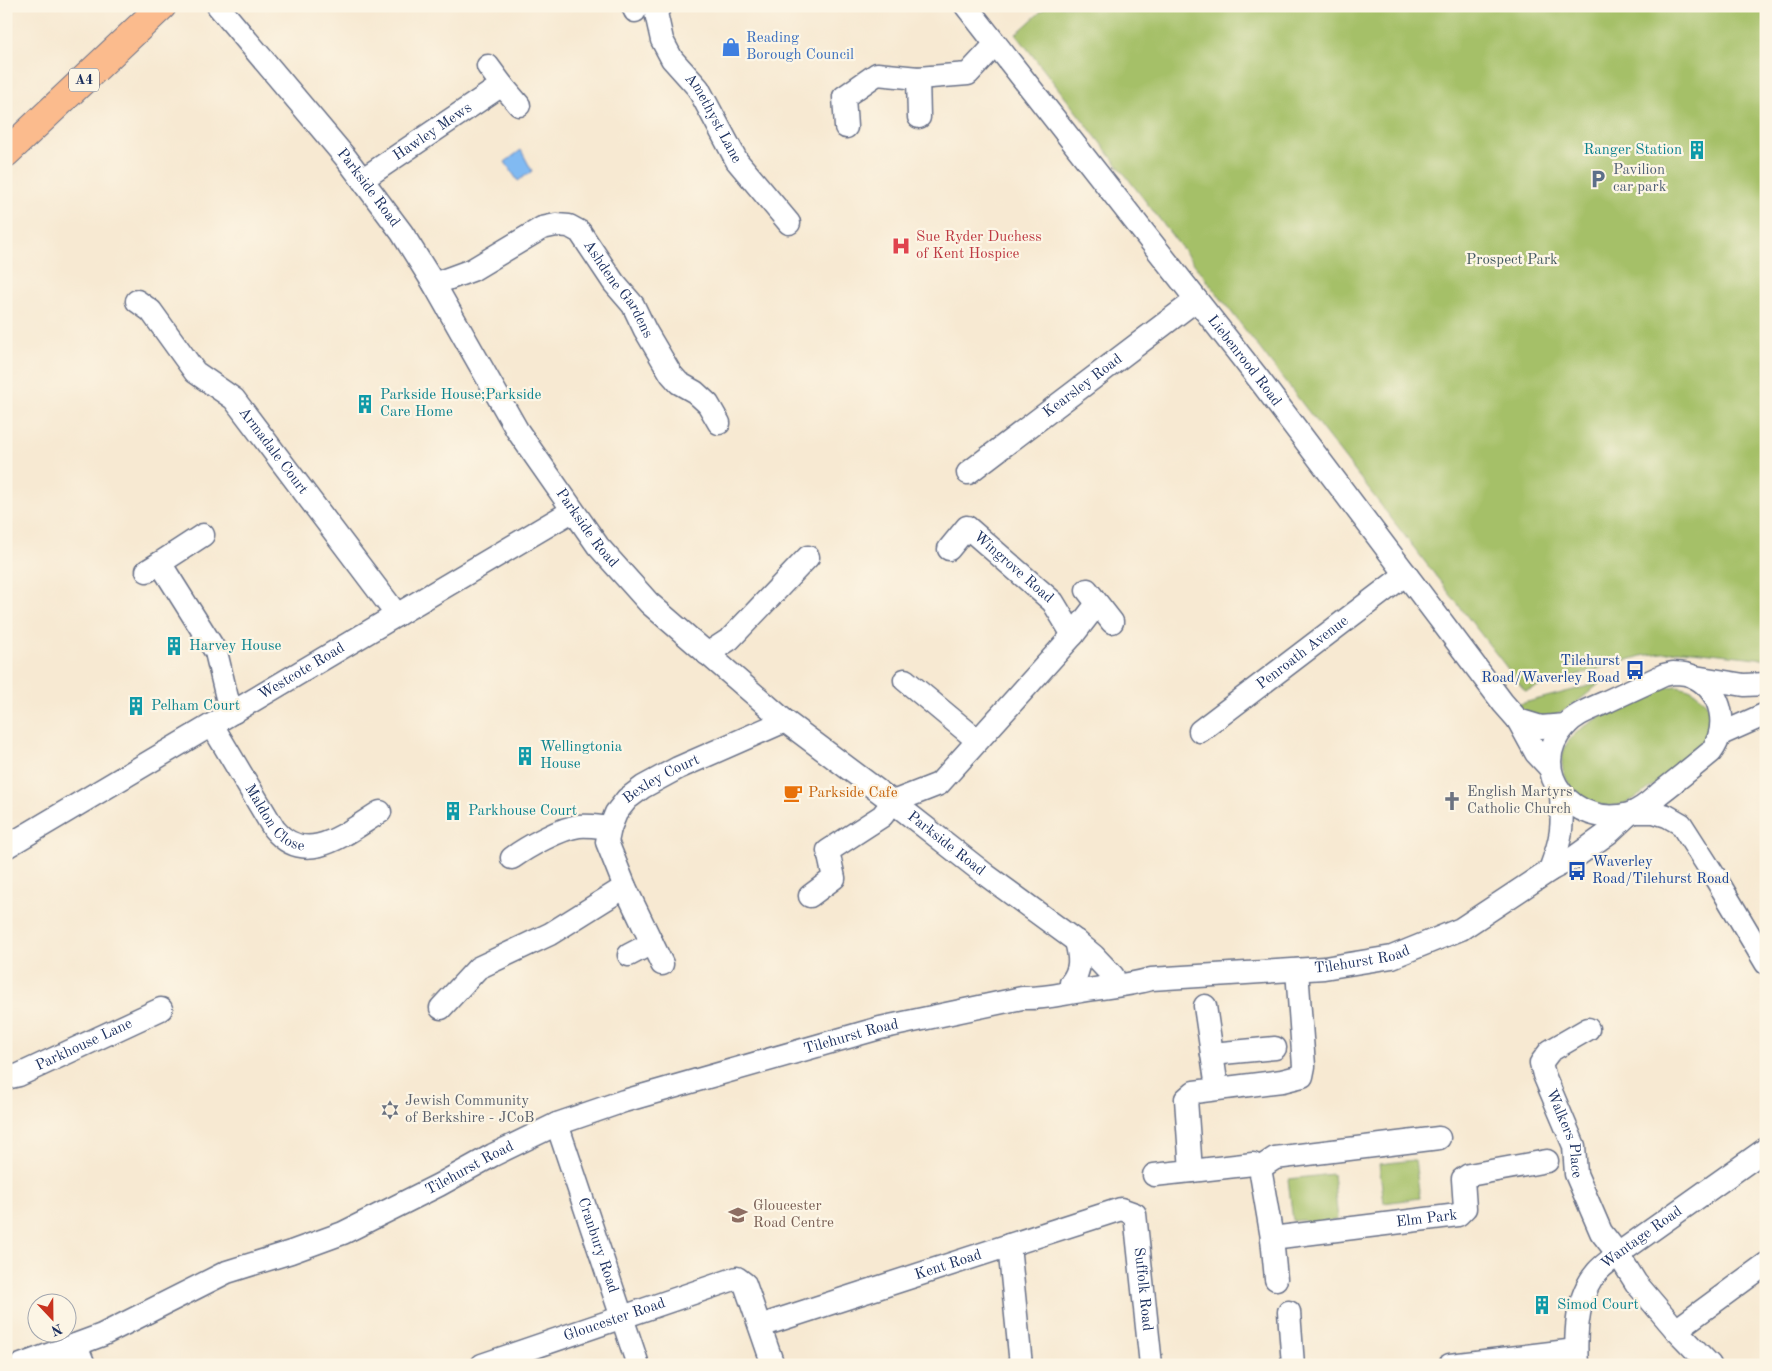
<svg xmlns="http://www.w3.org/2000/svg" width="1772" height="1371" font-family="'Old Standard TT',serif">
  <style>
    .green { fill: #a5c067; stroke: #607862 }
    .water { fill: #81baf2; stroke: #4e74a8 }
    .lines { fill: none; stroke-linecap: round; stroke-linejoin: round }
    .minor-casing { stroke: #687087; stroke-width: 25 }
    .major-casing { stroke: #687087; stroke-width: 30 }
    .minor { stroke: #fff; stroke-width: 22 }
    .major { stroke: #fbbb8d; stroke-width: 28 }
    .labels { text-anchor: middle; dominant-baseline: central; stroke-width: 4.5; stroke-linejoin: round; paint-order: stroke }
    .shield { fill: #fcf5e5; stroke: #5e6a86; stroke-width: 1 }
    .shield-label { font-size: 14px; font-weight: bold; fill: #1b2f5e }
    .shop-label { font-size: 15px; fill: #366cbe; stroke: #fcf5e5; text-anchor: start }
    .street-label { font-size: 15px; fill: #1b2f5e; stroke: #fcf5e5 }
    .culture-label { font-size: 15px; fill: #0d838f; stroke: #fcf5e5; text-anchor: start }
    .service-label { font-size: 15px; fill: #4e5e75; stroke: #fcf5e5; text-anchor: start }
    .health-label { font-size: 15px; fill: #be3a42; stroke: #fcf5e5; text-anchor: start }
    .park-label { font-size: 15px; fill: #445a61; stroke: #fcf5e5 }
    .transit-label { font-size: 15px; fill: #164399; stroke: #fcf5e5; text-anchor: end }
    .worship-label { font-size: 15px; fill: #5b616d; stroke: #fcf5e5; text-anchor: start }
    .food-label { font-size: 15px; fill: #c56008; stroke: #fcf5e5; text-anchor: start }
    .education-label { font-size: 15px; fill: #785e54; stroke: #fcf5e5; text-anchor: start }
  </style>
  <rect width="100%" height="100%" fill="#fcf5e5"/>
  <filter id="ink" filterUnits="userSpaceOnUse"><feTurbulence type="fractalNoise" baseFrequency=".02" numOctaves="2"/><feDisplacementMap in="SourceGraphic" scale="10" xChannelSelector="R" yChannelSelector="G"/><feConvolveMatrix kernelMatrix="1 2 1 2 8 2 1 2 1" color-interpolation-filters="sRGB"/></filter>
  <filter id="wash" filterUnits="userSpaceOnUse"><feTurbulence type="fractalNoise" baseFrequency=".0096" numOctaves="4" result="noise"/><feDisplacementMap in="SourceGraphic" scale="20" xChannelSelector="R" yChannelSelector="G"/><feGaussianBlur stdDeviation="1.12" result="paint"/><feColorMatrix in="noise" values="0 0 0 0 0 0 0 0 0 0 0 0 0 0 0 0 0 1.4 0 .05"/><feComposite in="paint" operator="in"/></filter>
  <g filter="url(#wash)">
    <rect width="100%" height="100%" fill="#f7e9d2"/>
    <!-- green -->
    <path class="green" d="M1047,6H1766V659L1683,650L1641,656L1525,691L1016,34Z
      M1600,683C1582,698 1554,726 1529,714C1525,712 1520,708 1516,705Z
      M1677,686C1689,688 1697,691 1705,702C1713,712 1713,726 1708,738C1702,752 1647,791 1632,800C1592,823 1541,774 1571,738C1587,719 1643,698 1668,687Z
      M1415,1160L1420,1198L1384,1203L1379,1164Z
      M1333,1174L1338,1220L1307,1223L1304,1220L1293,1221L1288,1179Z"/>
    <!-- water -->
    <path class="water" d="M521,150L532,171L518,181L505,162Z"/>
  </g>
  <g filter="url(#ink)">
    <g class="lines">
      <!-- minor casing -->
      <g class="minor-casing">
        <g id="minor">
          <path id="s1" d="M218,6L346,158L402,233L434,284L517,430L598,546L649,603L785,721L893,802L986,875L1076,941L1094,956L1113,976"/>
          <path d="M633,6L635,11"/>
          <path id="s2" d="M660,6L656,13L662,40L672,59L698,88L737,161L789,223"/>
          <path id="s3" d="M966,6L1258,378L1503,703L1518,720L1536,753L1550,768"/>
          <path d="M488,66L502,85L519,105"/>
          <path d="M918,78L919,117"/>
          <path d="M846,127L844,97L877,74L918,78L968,74L995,45"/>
          <path id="s4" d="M363,179L502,85"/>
          <path id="s5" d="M434,284L472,270L542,228L556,225L569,226L580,232L614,283L633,305L645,330L671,374L679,383L695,392L708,404L719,423"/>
          <path id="s6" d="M137,301L151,311L195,372L234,399L397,615"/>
          <path id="s7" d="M968,473L1196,300"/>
          <path id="s8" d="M949,549L967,527L1053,602L1073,635"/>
          <path d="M160,563L203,535"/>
          <path d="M147,571L160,563L216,652L227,698L234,712"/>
          <path d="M1087,590L1112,622"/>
          <path d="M707,654L730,639L808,557"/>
          <path d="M1673,673C1681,673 1690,674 1696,678C1723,693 1729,728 1711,752C1694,766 1677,780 1660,793C1651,801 1641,811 1629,814C1575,829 1524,772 1565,726C1576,713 1594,708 1608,701C1627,692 1645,684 1664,675Z"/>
          <path d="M1695,677L1744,685L1766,684"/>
          <path d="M905,680L977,740"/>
          <path d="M1518,720L1541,727L1566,725"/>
          <path id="s9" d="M212,725L274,829C307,869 348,831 380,812"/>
          <path id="s10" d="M1200,731L1406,574"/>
          <path d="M1721,734L1766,714"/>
          <path d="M1635,812H1654L1667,816L1681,824L1715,877L1766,963"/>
          <path id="s11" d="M6,847L572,511"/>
          <path d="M512,858C527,847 561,828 579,826C589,825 600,827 610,828"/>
          <path d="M1550,870C1562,838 1563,827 1561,794"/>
          <path d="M810,896L834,878L828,851L882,816L893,802L939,784L1073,635L1097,604"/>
          <path d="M629,955L652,943"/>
          <path id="s12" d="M662,964L625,887L607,842L610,828L616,813L627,799L643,787L678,768L785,721"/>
          <path d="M1071,983C1082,969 1080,957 1076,941"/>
          <path d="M1205,1006L1217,1088"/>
          <path d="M441,1008L478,968L550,934L625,887"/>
          <path id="s13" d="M1588,1029L1550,1051L1541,1063L1544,1075L1574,1146L1576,1174L1601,1232L1618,1254L1636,1283L1676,1330L1710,1365"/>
          <path d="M1212,1054L1275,1048"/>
          <path id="s14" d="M6,1078L19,1075L161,1009"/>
          <path id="s15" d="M557,1124L638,1365"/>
          <path d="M1260,1168L1275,1158L1439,1138"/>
          <path d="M1191,1171L1253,1164L1260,1168L1272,1238L1276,1279"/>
          <path d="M1154,1175L1191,1171L1186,1099L1194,1092L1282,1081L1302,1076L1304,1066L1297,970"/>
          <path id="s16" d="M1272,1238L1458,1215L1465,1208L1463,1179L1469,1175L1547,1161"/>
          <path d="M1009,1245L1021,1365"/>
          <path d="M1289,1312L1293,1365"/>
          <path id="s17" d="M760,1326L1121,1209L1135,1214L1151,1365"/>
          <path d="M1676,1330L1766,1264"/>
          <path d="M76,1345L84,1365"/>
          <path id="s18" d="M21,1365L102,1335L227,1272L291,1252L343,1233L439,1185L493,1155L557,1124L624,1101L880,1028L1022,998C1042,999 1061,994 1081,991C1104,987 1127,986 1151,979L1324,968L1392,957L1461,929L1550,870L1575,857L1611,831L1628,815"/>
          <path id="s19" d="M482,1365L737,1278L745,1284L773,1365"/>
          <path d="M1450,1365L1576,1350"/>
          <path id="s20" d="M1577,1365C1575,1334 1576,1296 1597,1272C1603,1265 1611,1260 1618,1254L1766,1149"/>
        </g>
      </g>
      <!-- major casing -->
      <g class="major-casing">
        <path id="major" d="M6,153L162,6"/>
      </g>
      <!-- minor -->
      <use href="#minor" class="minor"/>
      <!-- major -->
      <use href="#major" class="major"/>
    </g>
  </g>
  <!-- icons -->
  <defs>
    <g id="shop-bare" transform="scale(1.5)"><path d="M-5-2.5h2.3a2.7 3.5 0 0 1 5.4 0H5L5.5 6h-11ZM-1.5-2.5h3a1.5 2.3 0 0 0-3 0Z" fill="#3f7fe0" stroke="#fcf5e5" stroke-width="2.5" paint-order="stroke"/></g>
    <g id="building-bare" transform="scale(1.5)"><path d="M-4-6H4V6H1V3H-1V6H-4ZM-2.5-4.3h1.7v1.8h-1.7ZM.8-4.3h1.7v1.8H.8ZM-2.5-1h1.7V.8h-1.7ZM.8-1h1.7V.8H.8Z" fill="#0f9aa8" stroke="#fcf5e5" stroke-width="2.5" paint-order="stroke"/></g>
    <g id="parking-bare" transform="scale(1.5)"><path d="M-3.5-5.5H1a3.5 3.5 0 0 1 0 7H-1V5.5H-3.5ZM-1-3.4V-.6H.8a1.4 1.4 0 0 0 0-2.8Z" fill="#5c6f8a" stroke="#fcf5e5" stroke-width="2.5" paint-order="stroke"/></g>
    <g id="hospital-bare" transform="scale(1.5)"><path d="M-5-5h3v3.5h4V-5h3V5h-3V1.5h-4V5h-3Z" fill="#e0444e" stroke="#fcf5e5" stroke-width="2.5" paint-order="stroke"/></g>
    <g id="bus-bare" transform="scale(1.5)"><path d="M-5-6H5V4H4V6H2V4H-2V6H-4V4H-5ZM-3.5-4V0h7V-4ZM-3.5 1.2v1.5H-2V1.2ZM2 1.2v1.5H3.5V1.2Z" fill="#1a4fb4" stroke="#fcf5e5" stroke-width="2.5" paint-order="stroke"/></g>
    <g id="cafe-bare" transform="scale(1.5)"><path d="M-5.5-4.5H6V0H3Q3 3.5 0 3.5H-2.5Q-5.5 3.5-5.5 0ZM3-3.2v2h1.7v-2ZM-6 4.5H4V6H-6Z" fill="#e8710a" stroke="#fcf5e5" stroke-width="2.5" paint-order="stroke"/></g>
    <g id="church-bare" transform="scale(1.5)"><path d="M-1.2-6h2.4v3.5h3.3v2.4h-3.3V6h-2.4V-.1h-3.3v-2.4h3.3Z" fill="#6b7280" stroke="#fcf5e5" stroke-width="2.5" paint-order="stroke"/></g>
    <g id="synagogue-bare" transform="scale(1.5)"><path d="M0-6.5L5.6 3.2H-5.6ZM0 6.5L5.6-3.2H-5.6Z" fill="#6b7280" stroke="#fcf5e5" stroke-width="2.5" paint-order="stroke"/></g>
    <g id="school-bare" transform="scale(1.5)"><path d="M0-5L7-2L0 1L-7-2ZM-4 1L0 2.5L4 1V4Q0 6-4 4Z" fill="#8d6e63" stroke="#fcf5e5" stroke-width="2.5" paint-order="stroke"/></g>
  </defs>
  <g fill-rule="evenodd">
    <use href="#shop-bare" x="731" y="47"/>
    <use href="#building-bare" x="1697" y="150"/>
    <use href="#parking-bare" x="1598" y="179"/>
    <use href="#hospital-bare" x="901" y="246"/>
    <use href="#building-bare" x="365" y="404"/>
    <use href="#building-bare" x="174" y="646"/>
    <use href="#bus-bare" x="1635" y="670"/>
    <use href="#building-bare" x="136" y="706"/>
    <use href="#building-bare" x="525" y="756"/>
    <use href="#cafe-bare" x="793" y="793"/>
    <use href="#church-bare" x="1452" y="801"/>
    <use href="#building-bare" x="453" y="811"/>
    <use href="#bus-bare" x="1577" y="871"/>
    <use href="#synagogue-bare" x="390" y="1110"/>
    <use href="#school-bare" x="738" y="1215"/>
    <use href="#building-bare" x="1542" y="1305"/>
  </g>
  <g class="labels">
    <!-- shield labels -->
    <rect class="shield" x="69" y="68.5" width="30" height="23" rx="4"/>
    <g class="shield-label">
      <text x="84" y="80">A4</text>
    </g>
    <!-- shop labels -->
    <g class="shop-label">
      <text x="746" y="38">Reading<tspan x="746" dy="17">Borough Council</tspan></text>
    </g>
    <!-- street labels -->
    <g class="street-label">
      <text stroke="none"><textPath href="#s2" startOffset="130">Amethyst Lane</textPath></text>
      <text stroke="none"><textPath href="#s4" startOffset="84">Hawley Mews</textPath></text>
      <text stroke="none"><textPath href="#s1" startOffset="236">Parkside Road</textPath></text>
      <text stroke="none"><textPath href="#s5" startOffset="231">Ashdene Gardens</textPath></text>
      <text stroke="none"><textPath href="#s3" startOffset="451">Liebenrood Road</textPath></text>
      <text stroke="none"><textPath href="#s7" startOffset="144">Kearsley Road</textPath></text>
      <text stroke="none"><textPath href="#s6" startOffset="205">Armadale Court</textPath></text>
      <text stroke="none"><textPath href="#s1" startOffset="641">Parkside Road</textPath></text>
      <text stroke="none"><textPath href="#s8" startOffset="90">Wingrove Road</textPath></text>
      <text stroke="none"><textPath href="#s10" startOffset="129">Penroath Avenue</textPath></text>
      <text stroke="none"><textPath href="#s11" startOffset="344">Westcote Road</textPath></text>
      <text stroke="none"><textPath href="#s12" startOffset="222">Bexley Court</textPath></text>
      <text stroke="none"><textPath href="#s9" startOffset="114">Maldon Close</textPath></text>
      <text stroke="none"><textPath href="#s1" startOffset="1121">Parkside Road</textPath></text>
      <text stroke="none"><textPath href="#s18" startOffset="1414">Tilehurst Road</textPath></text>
      <text stroke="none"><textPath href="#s18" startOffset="896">Tilehurst Road</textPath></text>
      <text stroke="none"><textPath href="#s14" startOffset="85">Parkhouse Lane</textPath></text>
      <text stroke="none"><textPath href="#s13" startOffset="134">Walkers Place</textPath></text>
      <text stroke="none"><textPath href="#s18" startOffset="491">Tilehurst Road</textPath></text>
      <text stroke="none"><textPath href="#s16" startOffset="156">Elm Park</textPath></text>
      <text stroke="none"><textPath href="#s20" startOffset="154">Wantage Road</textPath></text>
      <text stroke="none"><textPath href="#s15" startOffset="128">Cranbury Road</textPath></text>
      <text stroke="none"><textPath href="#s17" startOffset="198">Kent Road</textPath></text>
      <text stroke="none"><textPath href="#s17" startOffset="470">Suffolk Road</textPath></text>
      <text stroke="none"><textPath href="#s19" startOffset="140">Gloucester Road</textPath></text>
    </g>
    <!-- culture labels -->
    <g class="culture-label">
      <text x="1682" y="150" text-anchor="end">Ranger Station</text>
      <text x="380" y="395">Parkside House;Parkside<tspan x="380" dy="17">Care Home</tspan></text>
      <text x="189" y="646">Harvey House</text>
      <text x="151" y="706">Pelham Court</text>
      <text x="540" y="747">Wellingtonia<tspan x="540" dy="17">House</tspan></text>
      <text x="468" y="811">Parkhouse Court</text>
      <text x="1557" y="1305">Simod Court</text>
    </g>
    <!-- service labels -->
    <g class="service-label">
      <text x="1613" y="170">Pavilion<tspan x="1613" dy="17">car park</tspan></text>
    </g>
    <!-- health labels -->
    <g class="health-label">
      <text x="916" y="237">Sue Ryder Duchess<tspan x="916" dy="17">of Kent Hospice</tspan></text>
    </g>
    <!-- park labels -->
    <g class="park-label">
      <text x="1512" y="260">Prospect Park</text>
    </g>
    <!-- transit labels -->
    <g class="transit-label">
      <text x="1620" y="661">Tilehurst<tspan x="1620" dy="17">Road/Waverley Road</tspan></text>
      <text x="1592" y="862" text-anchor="start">Waverley<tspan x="1592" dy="17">Road/Tilehurst Road</tspan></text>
    </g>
    <!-- worship labels -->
    <g class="worship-label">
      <text x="1467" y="792">English Martyrs<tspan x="1467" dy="17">Catholic Church</tspan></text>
      <text x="405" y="1101">Jewish Community<tspan x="405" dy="17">of Berkshire - JCoB</tspan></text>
    </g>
    <!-- food labels -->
    <g class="food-label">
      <text x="808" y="793">Parkside Cafe</text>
    </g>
    <!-- education labels -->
    <g class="education-label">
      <text x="753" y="1206">Gloucester<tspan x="753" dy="17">Road Centre</tspan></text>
    </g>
  </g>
  <!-- margin -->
  <rect width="1772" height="1371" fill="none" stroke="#fcf5e5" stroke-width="25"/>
  <!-- north arrow -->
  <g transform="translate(52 1318) rotate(158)"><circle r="24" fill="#fcf5e5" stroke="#a2a6af"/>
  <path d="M0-4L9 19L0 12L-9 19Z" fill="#c8321e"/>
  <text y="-8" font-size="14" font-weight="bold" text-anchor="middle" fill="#1b2f5e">N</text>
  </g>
</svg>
